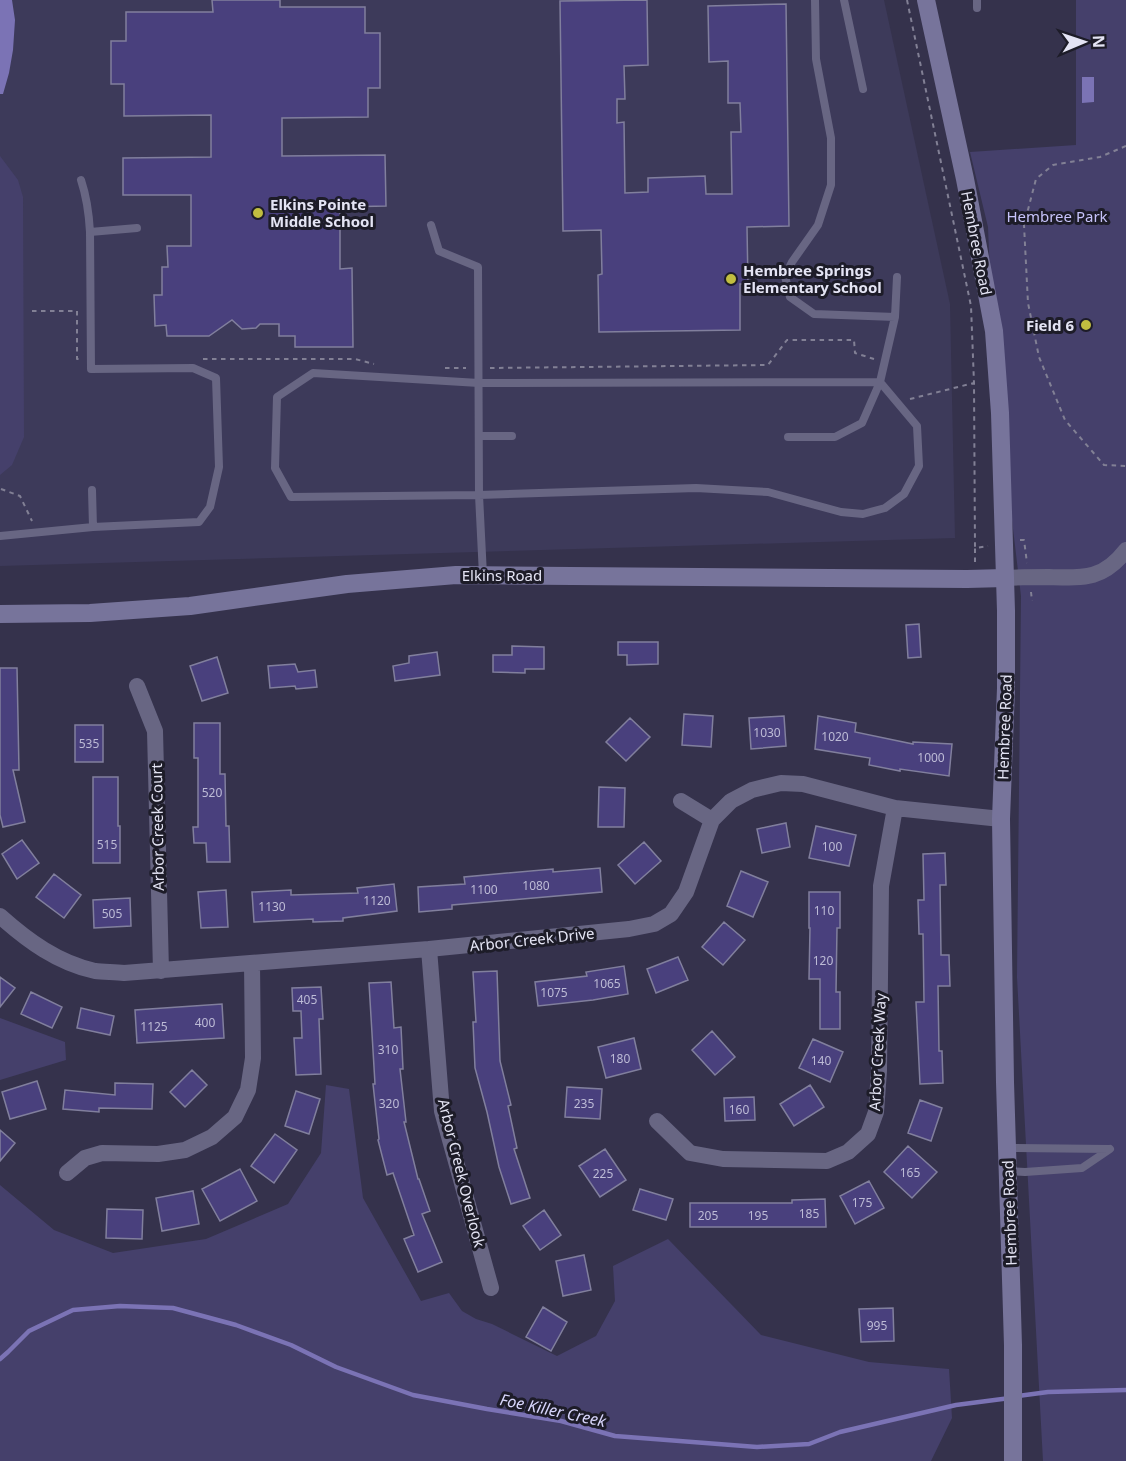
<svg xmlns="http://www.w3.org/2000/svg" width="1126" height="1461" font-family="'Noto Sans',sans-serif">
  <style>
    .built { fill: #3d3a5a }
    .green { fill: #45406b }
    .water { fill: #7b73b5 }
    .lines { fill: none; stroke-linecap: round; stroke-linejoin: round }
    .stream { stroke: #7b73b5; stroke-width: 4.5 }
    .building { fill: #49407d; stroke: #817f9d; stroke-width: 1.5 }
    .path { stroke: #828095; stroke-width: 2; stroke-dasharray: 4.5 4.5; stroke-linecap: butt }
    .lane { stroke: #686683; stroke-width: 8 }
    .street { stroke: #686683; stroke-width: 16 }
    .secondary { stroke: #77749b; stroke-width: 18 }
    .poi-dot { fill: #c1be40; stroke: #1d1c28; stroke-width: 2 }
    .labels { text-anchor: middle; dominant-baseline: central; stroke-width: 6; stroke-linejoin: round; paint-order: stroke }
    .number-label { font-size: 12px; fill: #bdbbd6 }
    .poi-label { font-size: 15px; font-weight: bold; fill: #e4e4f4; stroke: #1d1c28; text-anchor: start }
    .park-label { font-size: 15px; fill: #c7c3fa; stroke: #1d1c28 }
    .street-label { font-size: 15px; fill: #e4e4f4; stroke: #1d1c28 }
    .water-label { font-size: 16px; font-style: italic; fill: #d8d6fc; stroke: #1d1c28 }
  </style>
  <rect width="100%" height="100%" fill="#35324c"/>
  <!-- built -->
  <path class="built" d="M0,0H884L950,304L955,538L0,566Z"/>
  <!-- green -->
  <path class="green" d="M1076,0H1126V1461H1043L1017,977L1021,596L994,369L988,227L970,152L1076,145Z
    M0,156L18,180L23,197L24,437L12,465L0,475Z
    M0,1018L65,1042L66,1060L0,1080Z
    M326,1085L349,1089L363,1198L421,1301L449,1293L462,1311L476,1319L492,1324L557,1356L596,1336L615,1301L613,1266L668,1239L761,1335L869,1362L949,1369L952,1418L931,1461H0V1185L54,1230L113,1253L206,1239L288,1204L321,1153Z"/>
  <!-- water -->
  <path class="water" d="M0,0H12L15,20L13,50L9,73L3,94H0Z
    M1082,77H1094V102L1082,103Z"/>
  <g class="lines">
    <!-- stream -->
    <path class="stream" d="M0,1359L8,1352L29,1331L73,1310L120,1306L173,1308L236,1325L291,1345L336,1367L413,1395L487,1409L561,1421L615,1436L757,1447L809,1444L840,1432L956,1405L1010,1398
      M1018,1396L1048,1392L1126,1390"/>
  </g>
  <!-- building -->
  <path class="building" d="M212,0H280V7H365V33H380V88H368V117L282,118V156L385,155L386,206L340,207V269L352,268L353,347H295V336H279V324H260L256,328L242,329L232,320L209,336H167L166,325L155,326L154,295H162V267H168L167,246H191V195H123V158L211,157V115L124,116V84H111V41H126V12H213Z
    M647,0L648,65L624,66L625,99H617V123L624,122L625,193L648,192V178L705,176L706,194H732L731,132H741L740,103H728V61L709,62L708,6L786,4L789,226L747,227L748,284H740V330L599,332L598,275L602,274L601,230L563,231L560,1Z
    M919,624L921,657L908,658L906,625Z
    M618,642H658V664L627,665V655H618Z
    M512,646L544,647V669H525V673L493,672V655H512Z
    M437,652L440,675L395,681L393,666L409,663V656Z
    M217,657L228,693L202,701L190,666Z
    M295,664L298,672L315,670L317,687L296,689L295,686L270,688L268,666Z
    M0,668H17L19,770H13L25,822L3,827L0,815Z
    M684,714L713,716L711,747L682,745Z
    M784,716L786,746L751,749L749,718Z
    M818,716L856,723L855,732L913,744V742L952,744L949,776L900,769V771L869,765L870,758L815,749Z
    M630,718L650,737L626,761L606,742Z
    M194,723H220V774H225L226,826H229L230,862H207L206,843H194L193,827H198V758H194Z
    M75,725H103V762H75Z
    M93,777H118V826H120V863H93Z
    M599,787L625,788L624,827H598Z
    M786,823L790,847L762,853L757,829Z
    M816,826L856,835L849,866L809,858Z
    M22,840L39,863L17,879L2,854Z
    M644,842L661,861L635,884L618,865Z
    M945,853L946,885H940L941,955H949L950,986H938L939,1051H942L943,1083L920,1084L916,1002H924L923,934H919L918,900H924L923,854Z
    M600,868L602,892L452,905V909L419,912L418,887L465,884L464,877L553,869V872Z
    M741,871L768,882L753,917L727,906Z
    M54,874L81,895L64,918L36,897Z
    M394,884L397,911L343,918V921L313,922V919L254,922L252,892L291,890V895L358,893L357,888Z
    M226,890L228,927L201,928L198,892Z
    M809,892H840V928H837L836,992H840V1029H820V979H809L810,928H809Z
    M130,898L131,926L94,928L93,900Z
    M724,922L745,940L723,965L702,947Z
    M678,957L688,980L656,993L647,969Z
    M624,966L628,994L593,1000L538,1006L535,982L587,976L586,972Z
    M497,971L500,1061L511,1105L508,1106L517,1148L514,1149L530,1198L511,1204L499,1167L487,1112L475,1068L473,1022H476L473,972Z
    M0,977L15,988L0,1007Z
    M391,982L394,1028L401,1027L403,1069H400L406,1122H404L418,1179H419L430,1211L422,1214L442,1262L418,1272L404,1239L414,1235L393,1173L387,1175L378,1140L379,1139L373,1084H375L369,983Z
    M321,987L323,1019H319L321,1074L296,1075L294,1038H302L301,1011H293L292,988Z
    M31,992L62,1007L52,1028L21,1014Z
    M222,1004L224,1038L137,1043L135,1010Z
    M81,1008L114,1016L110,1035L77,1028Z
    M712,1031L735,1057L715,1075L692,1050Z
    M634,1038L641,1069L606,1078L598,1047Z
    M813,1039L843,1052L830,1082L799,1068Z
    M192,1070L207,1085L185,1107L170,1092Z
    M37,1081L46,1109L10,1119L2,1092Z
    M115,1083L153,1084L152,1109L99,1108V1112L63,1109L65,1090L115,1095Z
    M810,1085L824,1107L794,1126L780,1104Z
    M567,1087L602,1089L600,1119L565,1117Z
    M296,1091L320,1099L309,1134L285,1126Z
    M754,1097L755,1120L725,1121L724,1098Z
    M920,1100L942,1108L931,1141L908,1133Z
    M0,1130L15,1143L0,1161Z
    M275,1134L297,1150L274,1183L251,1166Z
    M908,1146L937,1172L912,1198L884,1172Z
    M605,1149L626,1180L600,1197L579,1166Z
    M240,1169L257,1201L220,1221L202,1189Z
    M869,1181L884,1208L855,1224L840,1196Z
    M640,1189L673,1199L666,1220L633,1210Z
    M193,1191L199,1224L162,1231L156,1198Z
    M825,1199L826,1227H690V1203H792V1200Z
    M107,1209L143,1210L142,1239L106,1238Z
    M544,1210L561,1235L540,1250L523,1226Z
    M584,1255L591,1290L563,1296L556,1261Z
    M543,1307L567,1322L551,1351L526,1337Z
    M893,1308L894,1341L861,1342L859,1309Z"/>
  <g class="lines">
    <!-- path -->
    <path class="path" d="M907,0L971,306L974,383L975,548
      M1126,146L1100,157L1053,165L1036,179L1024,225L1028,303L1039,357L1065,420L1104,465L1126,466
      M32,311H77V359H81
      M203,359H355L374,364
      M445,368H466
      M490,368L768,365L787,340H854L855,353L874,359
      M910,399L974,383
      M1,489L20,496L32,521
      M1020,540H1024L1027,563
      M975,562V548L988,546
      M1031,592L1032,601"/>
    <!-- lane -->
    <path class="lane" d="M815,0L816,59L831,138V185L818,225L792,262L785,276L790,297L814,314L895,317
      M844,0L863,89
      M977,0V8
      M431,225L439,251L478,267L479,495L483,575
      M90,232L137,228
      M313,373L479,383L880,382L917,426L919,466L904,494L885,508L863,514L841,512L768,492L696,488L479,495L291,497L275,468L277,397Z
      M479,436H512
      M788,437H835L862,423L880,382L895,317L897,277
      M92,490L93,527
      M0,536L93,527L199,522L210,507L219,467L216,378L193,368L91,369L90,232C89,214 87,198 81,180
      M1007,1148L1109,1149
      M1008,1171L1025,1172L1082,1168L1110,1149"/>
    <!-- street -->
    <path class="street" d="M1005,578C1020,577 1034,577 1049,577C1083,578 1103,580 1126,550
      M137,686L155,731L161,971
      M681,801L712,820
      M0,916C28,941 58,963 95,971C104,972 114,972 124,973L429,949L629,929L654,924L671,914L686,892L712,820L731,801L752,790L781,783L803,784L895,808L1001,819
      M429,949L442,1111L491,1288
      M657,1121L690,1153L723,1159L827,1161L848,1152L868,1134L876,1112L879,1071L881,886L895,808
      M67,1173L85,1158L102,1153L158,1154L185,1150L212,1137L235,1117L248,1090L253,1058L252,963"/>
    <!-- secondary -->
    <path class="secondary" d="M926,0L965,179L994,331L1000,413L1006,611V688L1001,819L1005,1082L1013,1345V1461
      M0,614L90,613L190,606L347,584L456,575L967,579L1005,578"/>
  </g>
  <!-- markers -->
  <g class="poi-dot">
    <circle cx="258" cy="213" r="6"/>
    <circle cx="731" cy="279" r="6"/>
    <circle cx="1086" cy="325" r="6"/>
  </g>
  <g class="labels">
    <!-- number labels -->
    <g class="number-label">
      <text x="767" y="732">1030</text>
      <text x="835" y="736">1020</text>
      <text x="89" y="743">535</text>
      <text x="931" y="757">1000</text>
      <text x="212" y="792">520</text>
      <text x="107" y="844">515</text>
      <text x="832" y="846">100</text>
      <text x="536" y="885">1080</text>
      <text x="484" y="889">1100</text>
      <text x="377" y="900">1120</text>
      <text x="272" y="906">1130</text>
      <text x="824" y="910">110</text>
      <text x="112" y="913">505</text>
      <text x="823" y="960">120</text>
      <text x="607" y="983">1065</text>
      <text x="554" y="992">1075</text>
      <text x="307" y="999">405</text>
      <text x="205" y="1022">400</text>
      <text x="154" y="1026">1125</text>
      <text x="388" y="1049">310</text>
      <text x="620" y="1058">180</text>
      <text x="821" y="1060">140</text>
      <text x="389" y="1103">320</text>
      <text x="584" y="1103">235</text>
      <text x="739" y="1109">160</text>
      <text x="910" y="1172">165</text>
      <text x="603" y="1173">225</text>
      <text x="862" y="1202">175</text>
      <text x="809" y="1213">185</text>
      <text x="708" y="1215">205</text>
      <text x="758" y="1215">195</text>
      <text x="877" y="1325">995</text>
    </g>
    <!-- poi labels -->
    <g class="poi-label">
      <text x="270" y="204">Elkins Pointe<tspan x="270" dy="17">Middle School</tspan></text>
      <text x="743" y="270">Hembree Springs<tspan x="743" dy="17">Elementary School</tspan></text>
      <text x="1074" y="325" text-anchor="end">Field 6</text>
    </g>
    <!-- park labels -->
    <g class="park-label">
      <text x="1057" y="216">Hembree Park</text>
    </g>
    <!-- street labels -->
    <g class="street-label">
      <text transform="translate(977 243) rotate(79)">Hembree Road</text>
      <text x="502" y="575">Elkins Road</text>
      <text transform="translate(1004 727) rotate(-88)">Hembree Road</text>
      <text transform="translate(157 827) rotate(-91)">Arbor Creek Court</text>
      <text transform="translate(532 939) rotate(-6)">Arbor Creek Drive</text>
      <text transform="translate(877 1052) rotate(-87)">Arbor Creek Way</text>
      <text transform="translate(462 1173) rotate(76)">Arbor Creek Overlook</text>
      <text transform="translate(1009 1213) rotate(-92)">Hembree Road</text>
    </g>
    <!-- water labels -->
    <g class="water-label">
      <text transform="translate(553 1410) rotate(12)">Foe Killer Creek</text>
    </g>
  </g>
  <!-- north arrow -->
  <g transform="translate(1084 42) rotate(88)" stroke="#1d1c28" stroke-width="4.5" paint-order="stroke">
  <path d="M0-4.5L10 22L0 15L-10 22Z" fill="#e4e4f4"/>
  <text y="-9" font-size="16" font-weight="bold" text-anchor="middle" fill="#e4e4f4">N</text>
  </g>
</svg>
